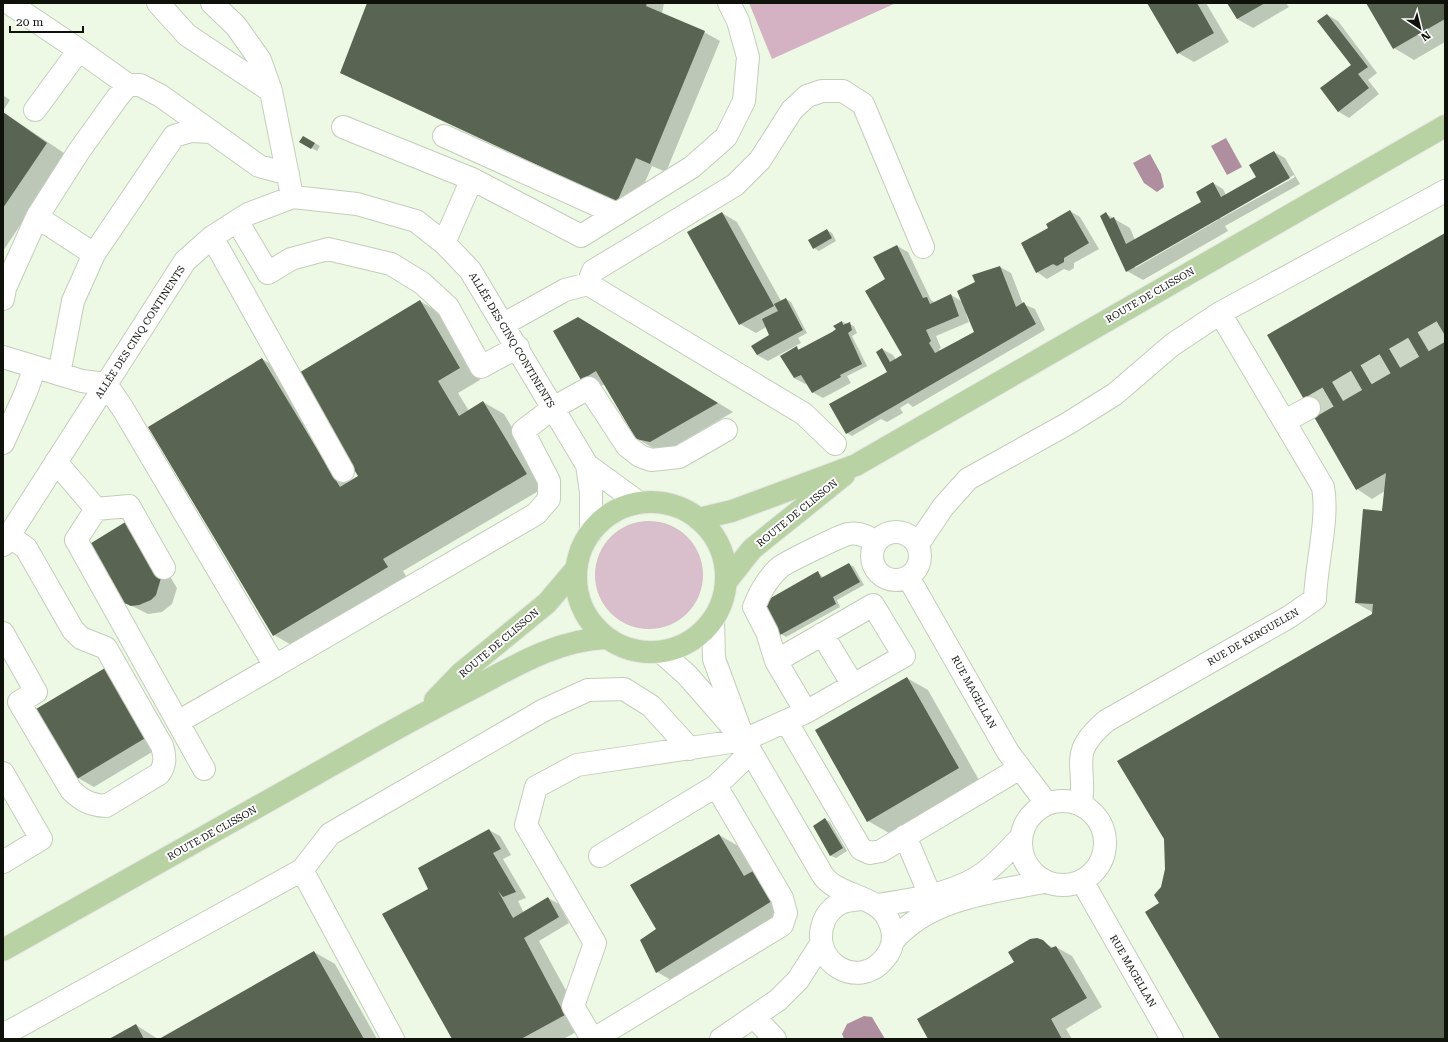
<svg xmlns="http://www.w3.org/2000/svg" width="1448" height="1042" font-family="'Roboto Serif',serif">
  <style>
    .green { fill: #d9becc }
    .forest { fill: #d4b2c4 }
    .water { fill: #af8e9f }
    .shadow { fill: #0003; fill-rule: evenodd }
    .building { fill: #5a6453 }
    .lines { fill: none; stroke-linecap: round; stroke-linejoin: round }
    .minor-tunnel { stroke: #ccd6c4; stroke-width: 22; stroke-dasharray: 22 11; stroke-linecap: butt }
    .minor-casing { stroke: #c2ceba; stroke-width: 24 }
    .major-casing { stroke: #e7e7e7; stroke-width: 24 }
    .minor { stroke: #fff; stroke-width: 22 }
    .major { stroke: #b9d2a4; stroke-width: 22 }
    .labels { text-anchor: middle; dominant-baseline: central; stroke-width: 4; stroke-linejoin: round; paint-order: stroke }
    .street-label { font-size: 10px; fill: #0e120b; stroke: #fff }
  </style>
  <rect width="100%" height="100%" fill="#edf9e5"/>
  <!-- green -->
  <path class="green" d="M595 575a54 54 0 1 1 108 0a54 54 0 1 1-108 0Z"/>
  <!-- forest -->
  <path class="forest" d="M749,3H896L772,59Z"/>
  <!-- water -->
  <path class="water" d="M1226,138L1242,167L1227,175L1211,146Z
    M1150,154L1161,174L1164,187L1157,192L1144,183L1133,163Z
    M864,1016L872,1017L885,1039H844L842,1034L847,1024Z"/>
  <!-- shadow -->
  <path class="shadow" d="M368,3H664L662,14L704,32L720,41L666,172L652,166L633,210L357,81L341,72Z
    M1149,3H1206L1229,42L1194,62L1178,53Z
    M1228,3H1286L1289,7L1253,28L1237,19Z
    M1367,3H1445V42L1414,60L1394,48Z
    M1327,15L1338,21L1377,73L1368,80L1379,94L1349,118L1339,112L1321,88L1352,65Z
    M3,95L10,100L3,111Z
    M3,112L67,155L3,251Z
    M304,137L320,146L317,151L301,142Z
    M1274,152L1285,158L1300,184L1225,226L1228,231L1143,280L1127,271L1106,214L1130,228L1135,240L1201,203L1213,183L1223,189L1226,195L1257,178ZM1294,175L1295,177L1220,219V216ZM1217,218L1218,220L1135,268V266Z
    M1070,211L1080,217L1099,249L1074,263V268L1069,271L1064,269L1047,279L1037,272L1049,228Z
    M722,213L737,222L781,301L786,299L791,302L807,333L798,338L801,343L768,361L757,355L771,335L766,327L756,333L740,324Z
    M827,230L832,233L836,241L819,251L814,248Z
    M1445,234V1039H1222L1160,904L1373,615L1372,612L1356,603L1382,512L1385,491L1372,499L1357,489Z
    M897,246L908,252L931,300L936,303L951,295L963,302L977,283L1000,267L1011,273L1023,304L1035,309L1045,330L913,407L908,403L900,408L903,413L887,422L881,419L852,436L847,433L888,372L882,349L893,355L896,360L905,358L886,279ZM966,314H968L975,332L940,351L939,349L941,348L936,336L969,322Z
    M420,301L440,313L480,380L458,393L469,411L483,402L504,414L547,486L403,571L408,579L295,647L274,635L149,427L262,359L283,371L350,482L359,477Z
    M578,318L594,327L733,412L666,451L653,448L636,438L605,384L597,388L582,379Z
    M842,322L854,326L857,333L852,336L867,366L847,376L851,383L823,398L812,392L807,383L805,384L794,378L797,348L800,350L837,330Z
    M143,532L177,588L172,604L162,612L148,614L122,601Z
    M849,564L854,567L864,585L837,600L840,607L786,637L781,634L818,572L824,578Z
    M105,669L162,746L94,787L78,778Z
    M907,678L928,690L979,780L889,833L868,821Z
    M825,819L830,822L847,851L836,858L831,856L814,826Z
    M489,830L500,836L511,855L503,859L526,898L518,901L524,913L548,898L559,904L569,923L539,941L586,1027L563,1039H453L430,889Z
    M719,835L740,847L793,913L678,984L657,972L658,930Z
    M1037,939L1054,948L1056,947L1072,956L1102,1007L1066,1029L1072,1039H929L1016,962Z
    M314,952L335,964L377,1039H161Z
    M136,1025L158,1039H111Z"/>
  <!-- building -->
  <path class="building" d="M367,3H647L646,6L705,31L650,164L636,158L617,202L340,73Z
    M1147,3H1197L1214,33L1177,54Z
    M1227,3H1265L1237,19Z
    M1366,3H1445V19L1393,49Z
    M1327,14L1368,67L1358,74L1369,88L1338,112L1320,88L1351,65L1317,21Z
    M3,112L47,143L3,208Z
    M303,136L315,143L311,149L299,142Z
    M1274,151L1290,178L1126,272L1100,216L1106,212L1110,219L1114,217L1126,244L1201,202L1196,192L1213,182L1221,197L1256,177L1249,165Z
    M1070,210L1089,243L1064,258V262L1057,266L1053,264L1036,273L1021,243L1048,228L1046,224Z
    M722,212L774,306L739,325L687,232Z
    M827,229L832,238L813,249L808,240Z
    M1445,233V1039H1220L1145,912L1159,903L1154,895L1161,887L1165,869L1164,839L1117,761L1372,614L1373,604L1355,603L1363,509L1382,511L1386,473L1356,490L1267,335Z
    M897,245L923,298L927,297L930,304L951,294L959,316L926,330L931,341L929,343L935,353L974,332L957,291L975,282L972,275L1000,266L1016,307L1024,302L1036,324L846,434L829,404L887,372L876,352L882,348L890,362L902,355L865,291L885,279L873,257Z
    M786,298L803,330L757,355L751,346L769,335L762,319L778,311L774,304Z
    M420,300L460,368L438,381L459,416L483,401L527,474L383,559L388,567L273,636L148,427L262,358L340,487L358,476L297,374Z
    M578,317L718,403L650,442L636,439L596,371L581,380L553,331Z
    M842,321L843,325L850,322L852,330L848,333L862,364L840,375L841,377L812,393L801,375L794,378L780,356L797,346L798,350L832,332L836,329L833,326Z
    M127,521L161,578L156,595L151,600L139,605L131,606L122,602L88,545Z
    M849,563L860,582L833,597L836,604L780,635L762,603L818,571L821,578Z
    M105,668L147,737L77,779L36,709Z
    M907,677L959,768L867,822L815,730Z
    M825,818L843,848L830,856L813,826Z
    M489,829L501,849L493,853L516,892L503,897L498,891L513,918L548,897L559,917L524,938L565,1015L521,1039H452L382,914L428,889L418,868Z
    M719,834L744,876L755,870L772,901L656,973L640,940L656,929L630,885Z
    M1037,938L1043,940L1051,948L1056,946L1087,998L1051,1019L1062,1039H928L917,1019L1014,962L1008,952L1030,939Z
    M314,951L364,1039H159Z
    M136,1024L144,1039H109Z"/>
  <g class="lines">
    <!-- minor-tunnel -->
    <path class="minor-tunnel" d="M1309,408L1445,329"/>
    <!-- minor casing -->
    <g class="minor-casing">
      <path id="minor" d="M9,3L79,50
        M158,3L187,35L271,91L290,186
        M212,3L236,26L260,60L271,91
        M35,110L79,50L128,85
        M343,127L472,179L444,243
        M444,136L617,214
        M472,179L581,236L692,167L726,137L744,101L748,57L738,21L729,3
        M37,217L94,254
        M237,221L268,273L291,259L328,249L391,264L422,283L448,307L481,367L518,347
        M212,237L343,471
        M588,284L593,271L735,185L760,160L792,110L807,96L822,91H843L863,104L923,247
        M3,299L5,288L37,217L79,151L117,98L128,85H140L161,96L259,166L288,174
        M504,324L565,290L588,284L804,414L835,444
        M3,357L82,381L106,384L123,409L275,666L536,514L549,499V481L523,431L553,408L589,388L627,446L640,456L651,460L679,457L726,430
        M59,374L73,301L94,254L174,136L191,131L212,132
        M1285,421L1309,408
        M3,443L26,392L35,367
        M56,462L96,509L76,540L204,769
        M587,465L639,503
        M96,509L129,506L164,568
        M872 556a24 24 0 1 1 48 0a24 24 0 1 1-48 0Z
        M918,544L943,507L968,479L1067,424L1115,394L1172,345L1220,313L1445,191
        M3,545L185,261L212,237L248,214L293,197L357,204L416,221L444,243L470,270L587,465L591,492V532
        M908,577L1008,752L1047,804
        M713,620L714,659L744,740L822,874C835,896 878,895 888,919C895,932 895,946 885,958C859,992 808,962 824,921C827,913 835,905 843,902C849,900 856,900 861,899
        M3,633L36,692L19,702L71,790C82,801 91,805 106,806L159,774C166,765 165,756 162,746L106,648L81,638L73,630L26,548L9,536
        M822,634L853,685
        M661,652L687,675L736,731
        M776,661L873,605L904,656L806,712
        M786,721L861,849L870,853L881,851L1020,768
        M178,722L275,666
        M3,773L41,839L3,862
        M1021 843a42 42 0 1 1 84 0a42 42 0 1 1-84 0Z
        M1081,805C1087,762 1067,755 1106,721L1289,617L1315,599C1316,564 1329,519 1323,487L1220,313
        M905,836L930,895
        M600,856L716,786L751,752
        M302,870L330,834L544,710L588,690L624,689L651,706L690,749
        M1082,881L1172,1039
        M877,905C911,900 948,895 978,877C995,866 1008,851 1021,837
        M893,941C929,898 992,892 1044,882
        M754,1017L775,1039
        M3,1035L302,870L393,1039
        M592,1039L573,1006L595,943L526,825L536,787L577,765L744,740L806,712L776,661L767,632L754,607C759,594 768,578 779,568C784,563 840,536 848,534C859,532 868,536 876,543
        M594,1039L782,925L786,913L782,898L716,786
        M721,1039L778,1000L798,980L821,944"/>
    </g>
    <!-- major casing -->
    <g class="major-casing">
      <path id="major" d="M576 577a75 75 0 1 1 150 0a75 75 0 1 1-150 0Z
        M698,519L732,511L856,465L1445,126
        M726,582L752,549L844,475
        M435,700L460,674L547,603L575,570
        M3,950C117,886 232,821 346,757C388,733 430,710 473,688C515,666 557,640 606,638"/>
    </g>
    <!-- minor -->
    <use href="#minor" class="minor"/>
    <!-- major -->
    <use href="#major" class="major"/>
  </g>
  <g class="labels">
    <!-- street labels -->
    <g class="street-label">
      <text transform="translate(1150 295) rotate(-30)">ROUTE DE CLISSON</text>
      <text transform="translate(140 332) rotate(-57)">ALLÉE DES CINQ CONTINENTS</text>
      <text transform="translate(512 340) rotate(59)">ALLÉE DES CINQ CONTINENTS</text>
      <text transform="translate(797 513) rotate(-39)">ROUTE DE CLISSON</text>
      <text transform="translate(1253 637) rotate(-30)">RUE DE KERGUELEN</text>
      <text transform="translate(499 643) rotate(-40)">ROUTE DE CLISSON</text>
      <text transform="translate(974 692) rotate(61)">RUE MAGELLAN</text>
      <text transform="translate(212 833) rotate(-29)">ROUTE DE CLISSON</text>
      <text transform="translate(1133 971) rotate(60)">RUE MAGELLAN</text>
    </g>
  </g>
  <!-- border -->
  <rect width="1448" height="1042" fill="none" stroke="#0e120b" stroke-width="8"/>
  <!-- north arrow -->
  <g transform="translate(1420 28) rotate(145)" stroke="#ffffff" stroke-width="3" paint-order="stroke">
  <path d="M0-3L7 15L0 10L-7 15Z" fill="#0e120b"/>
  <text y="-6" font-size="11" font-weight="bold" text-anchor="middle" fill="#0e120b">N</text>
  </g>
  <!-- scale -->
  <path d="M10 26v6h73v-6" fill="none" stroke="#0e120b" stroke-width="2"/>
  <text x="16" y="26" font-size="12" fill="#0e120b" stroke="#ffffff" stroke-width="3" paint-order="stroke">20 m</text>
</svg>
